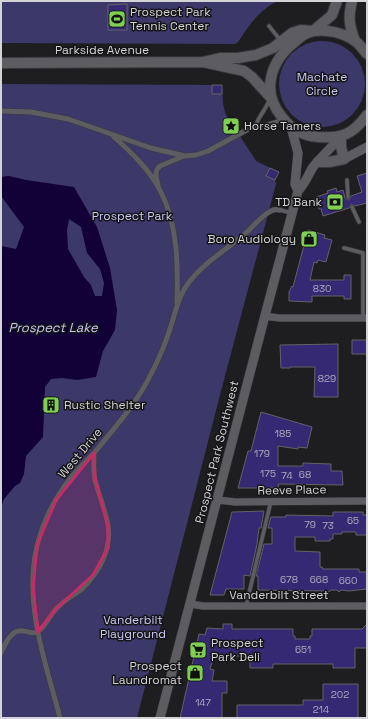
<svg xmlns="http://www.w3.org/2000/svg" width="368" height="719" font-family="'Space Grotesk',sans-serif">
  <style>
    .green { fill: #3d386a }
    .water { fill: #110137; fill-rule: evenodd }
    .building { fill: #362973; stroke: #626266 }
    .lines { fill: none; stroke-linecap: round; stroke-linejoin: round }
    .service-casing { stroke: #39393c; stroke-width: 5 }
    .pedestrian-casing { stroke: #39393c; stroke-width: 6 }
    .minor-casing { stroke: #39393c; stroke-width: 8 }
    .tertiary-casing { stroke: #39393c; stroke-width: 10 }
    .secondary-casing { stroke: #39393c; stroke-width: 12 }
    .service { stroke: #5d5d61; stroke-width: 3.5 }
    .pedestrian { stroke: #5d5d61; stroke-width: 5 }
    .minor { stroke: #5d5d61; stroke-width: 7 }
    .tertiary { stroke: #5d5d61; stroke-width: 9 }
    .secondary { stroke: #5d5d61; stroke-width: 10 }
    .marked { fill: #c42b67; fill-opacity: 0.2; stroke: #c42b67; stroke-width: 3; stroke-linejoin: round }
    .labels { text-anchor: middle; dominant-baseline: central; stroke-width: 3; stroke-linejoin: round; paint-order: stroke }
    .number-label { font-size: 10px; fill: #aca9bd }
    .poi-label { font-size: 12px; fill: #d4d4d6; stroke: #151518; text-anchor: start }
    .street-label { font-size: 12px; fill: #d4d4d6; stroke: #151518 }
    .park-label { font-size: 12px; fill: #cbcaf6; stroke: #151518 }
    .water-label { font-size: 13px; font-style: italic; fill: #c7c6f1; stroke: #151518 }
  </style>
  <rect width="100%" height="100%" fill="#1e1e21"/>
  <!-- green -->
  <path class="green" d="M1,1H278C258,11 250,24 238,42L235,44L1,43Z
    M279 84a43 43 0 1 1 86 0a43 43 0 1 1-86 0Z
    M1,84L222,85L223,103L225,113L256,161L279,172L275,180L276,184L221,391L137,718H1Z"/>
  <!-- water -->
  <path class="water" d="M9,176L26,180L74,187L97,227L110,268L117,310L115,330L103,351L96,377L77,380L62,378L51,379L45,387L43,437L26,456L24,474L20,483L15,486L4,499L1,508V246L16,249L24,227L1,196V177ZM69,219L81,227L87,253L100,269L104,283L102,296H95L91,285L84,277L68,249L67,230Z"/>
  <!-- building -->
  <path class="building" d="M127,4V30H108V5Z
    M212,85H222V94H212Z
    M270,168L279,172L275,180L266,176Z
    M367,173V203L355,206L351,204L349,208L323,216L321,209H319L315,199L316,197L328,193L327,191L336,188L337,192L343,190L345,198L349,200L351,196L362,192L357,176Z
    M308,230L325,235L324,238L332,240L326,262L318,260L317,263L314,262L310,280H344V275H351V299H344V296H312V302L289,301V292L292,286L293,287Z
    M352,340H367V354H352Z
    M338,344V397H314L315,367H290V368H281L280,345Z
    M261,412L312,427L307,448L298,447V449L278,446V466H303V463L331,464V471H342L343,485L278,484L279,488H238L248,451H251Z
    M264,511L261,528H259L257,544L250,576L244,575V589H226L224,595H210L232,512Z
    M333,512H363V515H367V535H356V532H342V534H333V539H330V541H315V537H295V551L320,552V567H322L323,569H359V572H367V589L349,591L341,590L339,592L337,590H331L329,592L327,591L258,590V576H256L264,544H272V528H268L271,517H286V515L333,516Z
    M223,624H232V629H293V636H295V639H310V636H312V629H362L367,624V648H355V668H333V664H273V668H250V656H214L210,669L214,670L212,681H227V693H222V718H180L199,634L205,635L207,628L223,629Z
    M323,684H358V718H237V705H303V700H323Z"/>
  <g class="lines">
    <!-- service casing -->
    <g class="service-casing">
      <path id="service" d="M269,26L281,41
        M270,99C266,109 259,116 256,125C269,127 270,121 282,121
        M347,180L348,197
        M352,207L359,222
        M280,210L292,213
        M344,248L363,253V318
        M246,606L271,501"/>
    </g>
    <!-- pedestrian casing -->
    <g class="pedestrian-casing">
      <path id="pedestrian" d="M1,111L31,112L68,119L151,148L185,156L196,155L208,151L256,125
        M114,137C132,153 150,170 161,192C178,226 178,266 177,303
        M158,184C156,177 154,171 160,166L184,156
        M1,653C18,613 27,641 40,630C47,624 50,615 57,608C64,600 75,595 83,588C100,571 112,548 108,525C105,509 99,495 95,480C93,472 94,462 94,453
        M60,718C46,663 23,604 37,546C43,521 56,496 72,476C79,468 87,460 95,452C115,427 137,403 151,374C159,359 166,342 171,326C176,310 178,297 189,282C205,262 227,249 246,233C254,226 262,215 271,211C274,209 276,209 280,210"/>
    </g>
    <!-- minor casing -->
    <g class="minor-casing">
      <path id="minor" d="M265,316L279,318H367
        M218,500L235,502L367,501
        M190,604L203,606H367"/>
    </g>
    <!-- tertiary casing -->
    <g class="tertiary-casing">
      <path id="tertiary" d="M291,127L298,153L295,184L298,191
        M344,159L367,147
        M160,718L262,327L298,191C305,184 308,175 313,167C322,156 332,147 341,136"/>
    </g>
    <!-- secondary casing -->
    <g class="secondary-casing">
      <path id="secondary" d="M352,1C348,18 349,25 355,41
        M313,31L332,15L337,1
        M367,54C363,50 360,44 355,41C344,33 327,29 314,31C307,32 301,36 296,41C271,60 260,91 282,117C291,129 303,136 318,137C342,139 353,134 367,115
        M203,62L244,71L252,77L271,98
        M1,63L203,62L220,58H238L256,55L273,48L292,33L301,30L313,31
        M318,162H329L344,159L341,147V136"/>
    </g>
    <!-- service -->
    <use href="#service" class="service"/>
    <!-- pedestrian -->
    <use href="#pedestrian" class="pedestrian"/>
    <!-- minor -->
    <use href="#minor" class="minor"/>
    <!-- tertiary -->
    <use href="#tertiary" class="tertiary"/>
    <!-- secondary -->
    <use href="#secondary" class="secondary"/>
  </g>
  <!-- marked area -->
  <path class="marked" d="M94,453L95,478L108,526V548L93,575L57,608L38,632L33,588L37,545L56,500Z"/>
  <!-- icons -->
  <defs>
    <g id="stadium-square" transform="scale(0.9)"><rect x="-9" y="-9" width="18" height="18" rx="4" fill="#7fd052" stroke="#151518"/><path d="M0-5a6.5 5 0 1 0 0 10a6.5 5 0 1 0 0-10ZM-3.5-1.8h7v3.6h-7Z" fill="#111"/></g>
    <g id="sight-square" transform="scale(0.9)"><rect x="-9" y="-9" width="18" height="18" rx="4" fill="#7fd052" stroke="#151518"/><path d="M0-6L1.8-2.2L6-1.7L2.9 1.2L3.7 5.4L0 3.3L-3.7 5.4L-2.9 1.2L-6-1.7L-1.8-2.2Z" fill="#111"/></g>
    <g id="bank-square" transform="scale(0.9)"><rect x="-9" y="-9" width="18" height="18" rx="4" fill="#7fd052" stroke="#151518"/><path d="M-6-4H6V4H-6ZM0-2.3a2.3 2.3 0 1 0 0 4.6a2.3 2.3 0 1 0 0-4.6Z" fill="#111"/></g>
    <g id="shop-square" transform="scale(0.9)"><rect x="-9" y="-9" width="18" height="18" rx="4" fill="#7fd052" stroke="#151518"/><path d="M-5-2.5h2.3a2.7 3.5 0 0 1 5.4 0H5L5.5 6h-11ZM-1.5-2.5h3a1.5 2.3 0 0 0-3 0Z" fill="#111"/></g>
    <g id="building-square" transform="scale(0.9)"><rect x="-9" y="-9" width="18" height="18" rx="4" fill="#7fd052" stroke="#151518"/><path d="M-4-6H4V6H1V3H-1V6H-4ZM-2.5-4.3h1.7v1.8h-1.7ZM.8-4.3h1.7v1.8H.8ZM-2.5-1h1.7V.8h-1.7ZM.8-1h1.7V.8H.8Z" fill="#111"/></g>
    <g id="supermarket-square" transform="scale(0.9)"><rect x="-9" y="-9" width="18" height="18" rx="4" fill="#7fd052" stroke="#151518"/><path d="M-6-5.5h2.5l.6 2H6L4.5 2H-2.5L-4.4-4H-6ZM-1.5 3.2a1.3 1.3 0 1 0 .1 0ZM3 3.2a1.3 1.3 0 1 0 .1 0Z" fill="#111"/></g>
  </defs>
  <g fill-rule="evenodd">
    <use href="#stadium-square" x="117" y="19"/>
    <use href="#sight-square" x="231" y="126"/>
    <use href="#bank-square" x="335" y="202"/>
    <use href="#shop-square" x="309" y="239"/>
    <use href="#building-square" x="51" y="405"/>
    <use href="#supermarket-square" x="198" y="650"/>
    <use href="#shop-square" x="195" y="673"/>
  </g>
  <g class="labels">
    <!-- number labels -->
    <g class="number-label">
      <text x="322" y="288">830</text>
      <text x="327" y="378">829</text>
      <text x="283" y="433">185</text>
      <text x="262" y="453">179</text>
      <text x="268" y="473">175</text>
      <text x="305" y="474">68</text>
      <text x="287" y="475">74</text>
      <text x="353" y="520">65</text>
      <text x="310" y="524">79</text>
      <text x="328" y="525">73</text>
      <text x="289" y="579">678</text>
      <text x="319" y="579">668</text>
      <text x="348" y="580">660</text>
      <text x="303" y="649">651</text>
      <text x="340" y="694">202</text>
      <text x="203" y="702">147</text>
      <text x="321" y="709">214</text>
    </g>
    <!-- poi labels -->
    <g class="poi-label">
      <text x="130" y="12">Prospect Park<tspan x="130" dy="14">Tennis Center</tspan></text>
      <text x="244" y="126">Horse Tamers</text>
      <text x="322" y="202" text-anchor="end">TD Bank</text>
      <text x="296" y="239" text-anchor="end">Boro Audiology</text>
      <text x="64" y="405">Rustic Shelter</text>
      <text x="211" y="643">Prospect<tspan x="211" dy="14">Park Deli</tspan></text>
      <text x="182" y="666" text-anchor="end">Prospect<tspan x="182" dy="14">Laundromat</tspan></text>
    </g>
    <!-- street labels -->
    <g class="street-label">
      <text x="102" y="50">Parkside Avenue</text>
      <text transform="translate(217 452) rotate(-76)">Prospect Park Southwest</text>
      <text transform="translate(80 453) rotate(-50)">West Drive</text>
      <text transform="translate(292 490) rotate(-1)">Reeve Place</text>
      <text x="279" y="595">Vanderbilt Street</text>
    </g>
    <!-- park labels -->
    <g class="park-label">
      <text x="322" y="77">Machate<tspan x="322" dy="14">Circle</tspan></text>
      <text x="132" y="216">Prospect Park</text>
      <text x="133" y="620">Vanderbilt<tspan x="133" dy="14">Playground</tspan></text>
    </g>
    <!-- water labels -->
    <g class="water-label">
      <text x="53" y="327">Prospect Lake</text>
    </g>
  </g>
  <!-- border -->
  <rect width="368" height="719" fill="none" stroke="#d4d4d6" stroke-width="4"/>
</svg>
